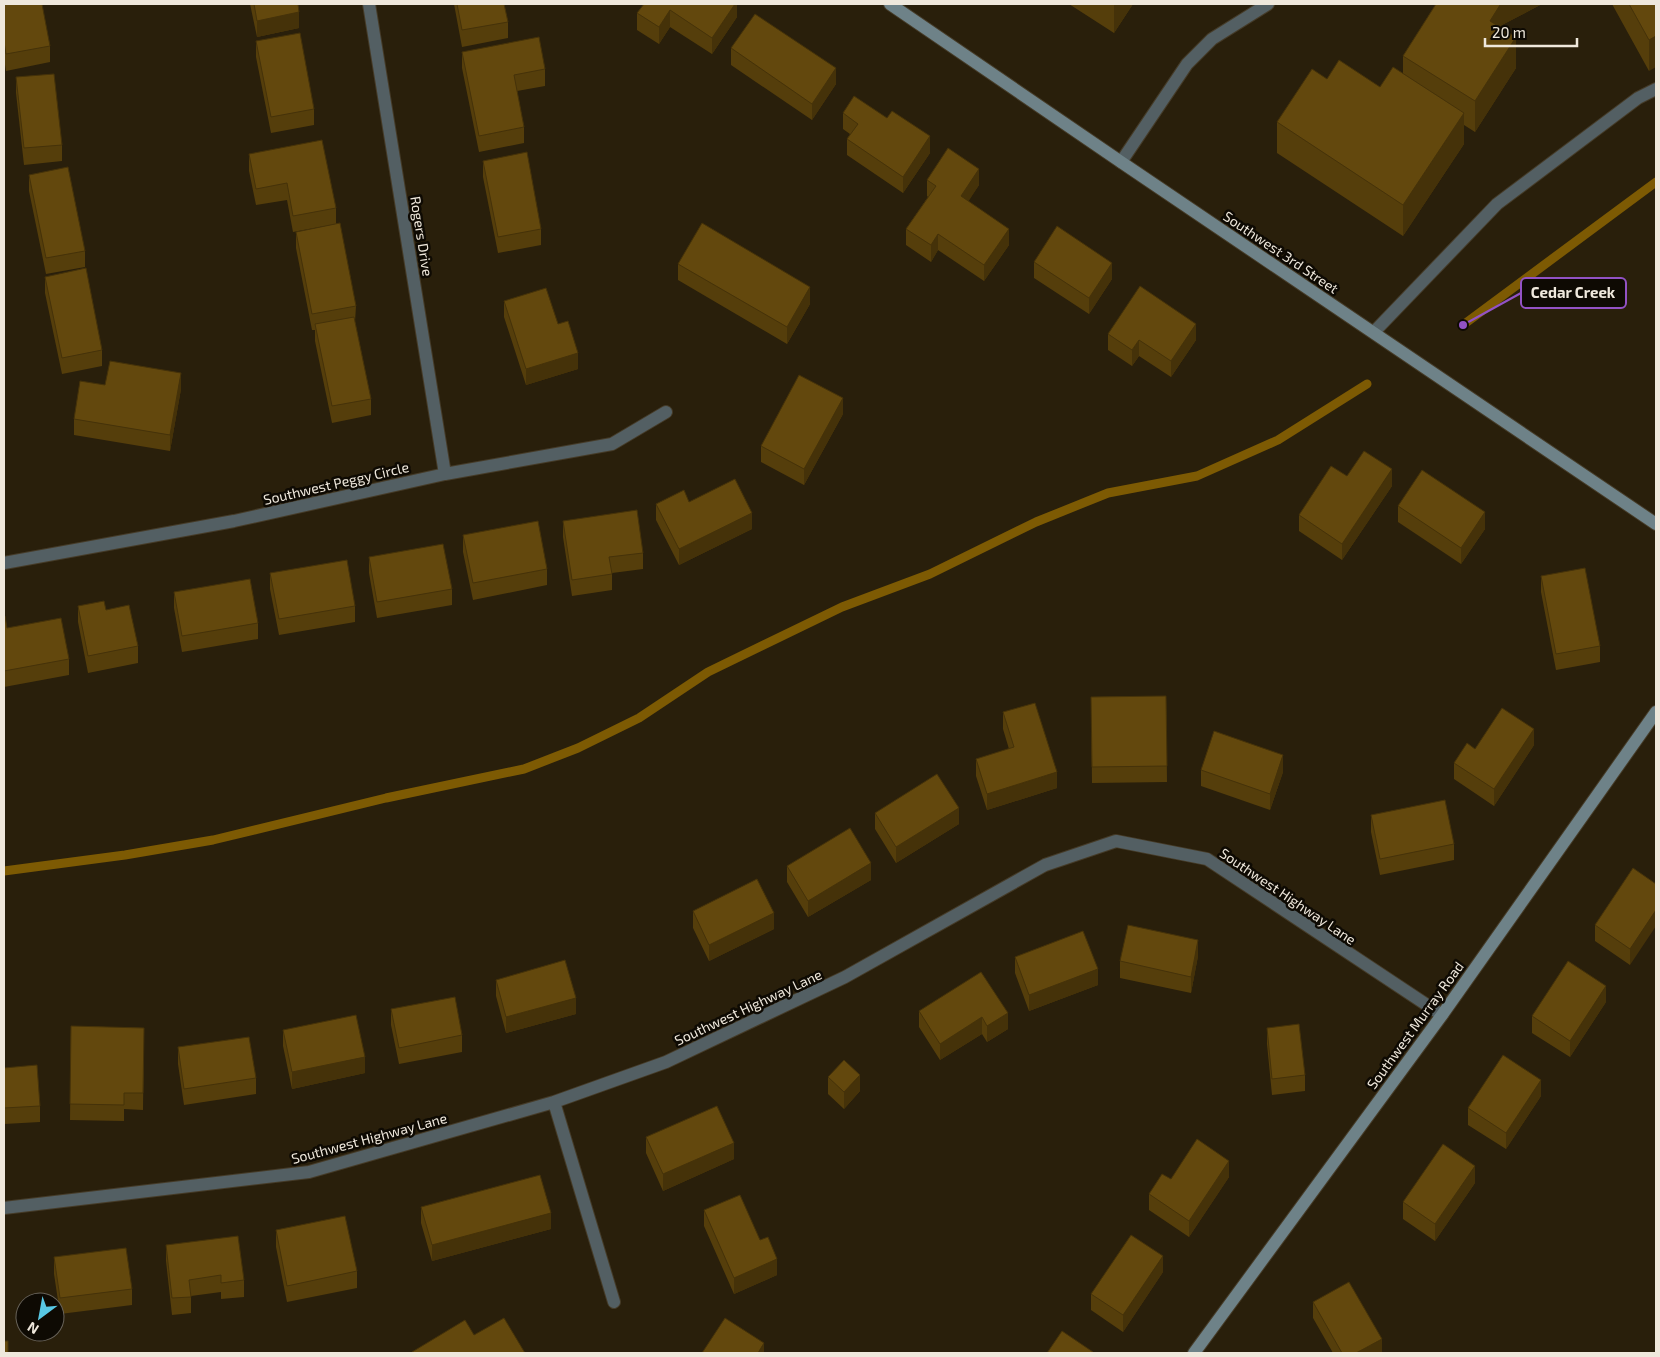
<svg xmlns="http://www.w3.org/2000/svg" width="1660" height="1357" font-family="'Exo 2',sans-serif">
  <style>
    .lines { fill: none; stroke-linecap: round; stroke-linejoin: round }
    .stream { stroke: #7d5a03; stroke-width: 9 }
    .lane-casing { stroke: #453b28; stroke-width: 14 }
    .street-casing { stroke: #453b28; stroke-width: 14 }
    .secondary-casing { stroke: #453b28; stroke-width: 14 }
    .lane { stroke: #535f63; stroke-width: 12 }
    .street { stroke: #535f63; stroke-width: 12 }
    .secondary { stroke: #6e8288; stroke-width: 12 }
    .wall { fill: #553e0b }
    .shaded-wall { fill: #453209 }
    .building { fill: #63480d; stroke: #453209 }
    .labels { text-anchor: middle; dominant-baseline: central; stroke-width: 5; stroke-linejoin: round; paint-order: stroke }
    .street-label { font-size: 14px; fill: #efe8dc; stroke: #0e0a03 }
    .leader { fill: none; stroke: #9252c5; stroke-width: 2 }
    .callout-dot { fill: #9252c5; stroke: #0e0a03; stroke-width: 2 }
    .callout { fill: #0e0a03; stroke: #9252c5; stroke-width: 2 }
    .callout-label { font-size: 15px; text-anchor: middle; font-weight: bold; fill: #efe8dc }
  </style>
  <rect width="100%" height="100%" fill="#291f0b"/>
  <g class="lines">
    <!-- stream -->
    <path class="stream" d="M1463,325L1656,182
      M4,871L125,855L213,840L386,798L524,769L578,748L639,718L708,672L842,607L930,574L1036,522L1108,493L1197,476L1278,440L1367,384"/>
    <!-- lane casing -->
    <g class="lane-casing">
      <path id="lane" d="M1121,162L1187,64L1212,39L1268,4
        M1374,332L1497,204L1638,98L1656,89"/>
    </g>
    <!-- street casing -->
    <g class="street-casing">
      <path id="street" d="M369,4L445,474
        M4,563L234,521L445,474L612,444L666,412
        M554,1102L614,1302
        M4,1208L309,1172L554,1102L666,1062L845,977L1045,865L1116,841L1207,859L1442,1015"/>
    </g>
    <!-- secondary casing -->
    <g class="secondary-casing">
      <path id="secondary" d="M890,4L1121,162L1656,524
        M1194,1353L1442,1015L1656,712"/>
    </g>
    <!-- lane -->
    <use href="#lane" class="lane"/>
    <!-- street -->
    <use href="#street" class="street"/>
    <!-- secondary -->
    <use href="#secondary" class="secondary"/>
  </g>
  <!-- wall -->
  <path class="wall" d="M4,4L50,46V62L6,71L4,58Z
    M250,4H298L299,28L257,37Z
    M454,4H504L508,22V38L462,47Z
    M737,4V17L712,54L670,27L659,44L637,30V13Z
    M1069,4H1133L1114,33Z
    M1436,4H1542L1500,26L1516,68L1475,132L1464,125V144L1403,236L1277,153V122L1327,79L1380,87L1403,74V56Z
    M1612,4H1656L1649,71Z
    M256,41L314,109V125L271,133L256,57Z
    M731,48L836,84L812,120L731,65Z
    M462,52L545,69V86L517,91L524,127V143L479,152L462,68Z
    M16,77L62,145V161L24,165L16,93Z
    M843,113L930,153L903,193L847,155V139L850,134L843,129Z
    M249,154L336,208V224L293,232L287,200L256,205L249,171Z
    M483,161L541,229V245L498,253L483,177Z
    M29,175L85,251V267L46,274L29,191Z
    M927,180L979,185L968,201L1009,245L984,281L938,250L931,262L906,245V229L928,197L927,196Z
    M296,232L356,306L355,322L371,399V415L332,423L315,341V330H312L296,248Z
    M1034,262L1112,279L1089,314L1034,278Z
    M678,264L810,304L787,344L678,280Z
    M45,277L102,350V366L62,374L45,293Z
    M504,301L558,324L578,369L526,385L504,317Z
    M1108,334L1196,340L1171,377L1139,356L1132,366L1108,350Z
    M105,385L181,389L170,451L74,435V419Z
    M843,414L804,485L761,462V446Z
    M1347,476L1392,486L1342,560L1299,531V515Z
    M689,502L752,529L679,565L656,520V504Z
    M1398,506L1485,529L1461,564L1398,522Z
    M563,521L643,553V569L612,573V590L572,596L563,537Z
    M463,535L547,569V585L473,600L463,552Z
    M369,557L452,589V605L377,618L369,573Z
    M270,573L355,606V622L279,635L270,589Z
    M1541,576L1600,646V662L1556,670L1541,592Z
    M174,592L258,623V639L182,652L174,608Z
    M78,606L106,610L138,646V663L88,673L78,622Z
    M4,616L7,628L69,659V675L4,687Z
    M1166,696L1167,782L1092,783L1091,697Z
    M1003,712L1057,788L987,810L976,776V759L1009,749L1003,729Z
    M1534,745L1494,806L1454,779V763L1475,749Z
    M1201,770L1283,772L1270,810L1201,786Z
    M875,813L959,824L896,863L875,829Z
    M1371,815L1454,844V860L1380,875L1371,832Z
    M787,866L871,880L808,917L787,882Z
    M1633,868L1630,965L1595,941V925Z
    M693,911L774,929L709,961L693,928Z
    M1198,956L1191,993L1120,978V961Z
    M1015,957L1098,985L1029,1011L1015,973Z
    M496,980L576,1014L506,1033L496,996Z
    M1606,1002L1570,1057L1532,1033V1016Z
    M391,1009L462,1035V1052L399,1064L391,1025Z
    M919,1011L1008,1013V1029L987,1042L982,1034L940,1060L919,1027Z
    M71,1026L144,1028L143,1110L124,1109V1121L70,1120Z
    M1267,1028L1305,1075V1091L1272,1095L1267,1044Z
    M283,1030L365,1073L292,1089L283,1046Z
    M178,1047L256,1078V1094L184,1105L178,1064Z
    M4,1068L40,1106V1122L4,1124Z
    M828,1077L860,1091L844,1109L828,1094Z
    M1541,1096L1506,1149L1468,1125V1108Z
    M646,1137L734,1159L663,1191L646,1153Z
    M1229,1177L1189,1237L1149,1210V1194L1171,1179Z
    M1475,1183L1435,1241L1403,1219V1202Z
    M421,1207L551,1229L432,1261L421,1223Z
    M704,1210L760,1240L777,1275L734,1294L704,1226Z
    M276,1230L357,1271V1288L287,1302L276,1247Z
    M166,1245L244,1280V1297L221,1299V1292L191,1296V1313L172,1315L166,1261Z
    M54,1257L132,1289V1305L60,1314L54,1274Z
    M1163,1272L1123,1332L1091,1310V1294Z
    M1313,1302L1382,1353H1333L1313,1318Z"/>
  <!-- shaded-wall -->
  <path class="shaded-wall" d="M735,4H737V17L712,54V38Z
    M1114,4H1133L1114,33Z
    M1496,4H1542L1500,26V36L1490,21Z
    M670,10V27L659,44V27Z
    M299,12V28L257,37V21Z
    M1656,36V67L1649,71V40Z
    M1516,37V68L1475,132V101Z
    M836,68V84L812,120V104Z
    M1464,113V144L1403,236V205Z
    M930,136V153L903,193V177Z
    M979,169V185L961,213V196Z
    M1009,229V245L984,281V265Z
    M938,234V250L931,262V245Z
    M1112,263V279L1089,314V298Z
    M810,287V304L787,344V327Z
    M1196,324V340L1171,377V361Z
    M1139,340V356L1132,366V350Z
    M578,353V369L526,385V369Z
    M181,373V389L170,451V435Z
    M843,398V414L804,485V469Z
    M1392,469V486L1342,560V544Z
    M1485,512V529L1461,564V548Z
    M752,513V529L679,565V549Z
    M1534,729V745L1494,806V789Z
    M1283,755V772L1270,810V794Z
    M1057,772V788L987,810V794Z
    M959,808V824L896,863V847Z
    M871,863V880L808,917V901Z
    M1656,910V926L1630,965V949Z
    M774,913V929L709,961V945Z
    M1198,940V956L1191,993V977Z
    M1098,969V985L1029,1011V995Z
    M1606,986V1002L1570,1057V1041Z
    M576,998V1014L506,1033V1017Z
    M1008,1013V1029L987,1042V1026Z
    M982,1017V1034L940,1060V1044Z
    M365,1057V1073L292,1089V1072Z
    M860,1075V1091L844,1109V1092Z
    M1541,1080V1096L1506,1149V1133Z
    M734,1143V1159L663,1191V1174Z
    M1229,1161V1177L1189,1237V1221Z
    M1475,1166V1183L1435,1241V1224Z
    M551,1213V1229L432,1261V1245Z
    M1163,1256V1272L1123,1332V1315Z
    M777,1259V1275L734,1294V1278Z
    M1382,1339V1353H1356Z
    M764,1343V1353H758Z"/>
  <!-- building -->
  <path class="building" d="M4,4H42L50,46L6,54L4,42Z
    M254,4H298L299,12L257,21Z
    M457,4H504L508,22L462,30Z
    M644,4H735L712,38L670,10L659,27L637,13Z
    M1436,4H1500V5L1490,21L1516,37L1475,101L1403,56Z
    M1629,4H1656V36L1649,40Z
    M755,14L836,68L812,104L731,48Z
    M300,33L314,109L271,117L256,41Z
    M539,37L545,69L514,75L524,127L479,136L462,52Z
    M1339,60L1380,87L1393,67L1464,113L1403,205L1277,122L1312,69L1327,79Z
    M54,74L62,145L24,148L16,77Z
    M854,96L887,118L892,111L930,136L903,177L847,139L858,124L843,113Z
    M322,140L336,208L293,216L287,183L256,189L249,154Z
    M948,148L979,169L961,196L1009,229L984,265L938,234L931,245L906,229L936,186L927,180Z
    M527,152L541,229L498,237L483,161Z
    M68,167L85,251L46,258L29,175Z
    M340,223L356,306L312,314L296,232Z
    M702,223L810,287L787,327L678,264Z
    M1057,226L1112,263L1089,298L1034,262Z
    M86,268L102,350L62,358L45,277Z
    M1140,286L1196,324L1171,361L1139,340L1132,350L1108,334Z
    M546,288L558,324L568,321L578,353L526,369L504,301Z
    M354,317L371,399L332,406L315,324Z
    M110,361L181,373L170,435L74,419L80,381L105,385Z
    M799,375L843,398L804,469L761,446Z
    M1364,451L1392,469L1342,544L1299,515L1331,466L1347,476Z
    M1422,470L1485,512L1461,548L1398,506Z
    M735,479L752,513L679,549L656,504L684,490L689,502Z
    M637,510L643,553L609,557L612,574L572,580L563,521Z
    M538,521L547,569L473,583L463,535Z
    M443,544L452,589L377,602L369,557Z
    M347,560L355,606L279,619L270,573Z
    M1585,568L1600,646L1556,654L1541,576Z
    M250,579L258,623L182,636L174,592Z
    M104,601L106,610L129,605L138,646L88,656L78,606Z
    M4,616H5L7,628L61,618L69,659L4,671Z
    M1166,696L1167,766L1092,767L1091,697Z
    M1035,703L1057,772L987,794L976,759L1014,747L1003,712Z
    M1502,708L1534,729L1494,789L1454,763L1467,743L1475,749Z
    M1214,731L1283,755L1270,794L1201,770Z
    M937,774L959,808L896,847L875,813Z
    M1445,800L1454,844L1380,859L1371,815Z
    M850,828L871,863L808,901L787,866Z
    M1633,868L1656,884V910L1630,949L1595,925Z
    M757,879L774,913L709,945L693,911Z
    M1128,925L1198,940L1191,977L1120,961Z
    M1083,931L1098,969L1029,995L1015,957Z
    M565,960L576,998L506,1017L496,980Z
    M1568,961L1606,986L1570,1041L1532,1016Z
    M981,972L1008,1013L987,1026L982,1017L940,1044L919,1011Z
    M455,997L462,1035L399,1048L391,1009Z
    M356,1015L365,1057L292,1072L283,1030Z
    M1299,1024L1305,1075L1272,1079L1267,1028Z
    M71,1026L144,1028L143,1093H124V1105L70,1104Z
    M249,1037L256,1078L184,1089L178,1047Z
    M1503,1055L1541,1080L1506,1133L1468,1108Z
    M844,1060L860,1075L844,1092L828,1077Z
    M37,1065L40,1106L4,1108V1068Z
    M717,1106L734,1143L663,1174L646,1137Z
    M1197,1139L1229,1161L1189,1221L1149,1194L1162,1174L1171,1179Z
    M1443,1144L1475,1166L1435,1224L1403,1202Z
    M540,1175L551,1213L432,1245L421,1207Z
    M740,1195L760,1240L768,1237L777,1259L734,1278L704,1210Z
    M345,1216L357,1271L287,1286L276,1230Z
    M1131,1235L1163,1256L1123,1315L1091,1294Z
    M238,1236L244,1280L221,1283V1275L189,1280L191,1297L172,1298L166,1245Z
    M126,1248L132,1289L60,1298L54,1257Z
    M1349,1282L1382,1339L1356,1353H1342L1313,1302Z
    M504,1318L525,1353H413L412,1352L465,1320L474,1335Z
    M725,1318L764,1343L758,1353H702Z
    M1062,1331L1093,1352L1092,1353H1047Z
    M4,1341H8V1353H4Z"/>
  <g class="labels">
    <!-- street labels -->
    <g class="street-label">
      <text transform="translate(422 236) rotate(81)">Rogers Drive</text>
      <text transform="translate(1281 252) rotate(34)">Southwest 3rd Street</text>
      <text transform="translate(336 483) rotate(-13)">Southwest Peggy Circle</text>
      <text transform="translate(1288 896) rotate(34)">Southwest Highway Lane</text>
      <text transform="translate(748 1007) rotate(-25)">Southwest Highway Lane</text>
      <text transform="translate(1415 1025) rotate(-54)">Southwest Murray Road</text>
      <text transform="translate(369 1138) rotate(-15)">Southwest Highway Lane</text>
    </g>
  </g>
  <!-- callouts -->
  <path class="leader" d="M1463 325L1521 293"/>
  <circle class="callout-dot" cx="1463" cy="325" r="5"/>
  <rect class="callout" x="1521" y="278" width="105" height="30" rx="5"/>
  <g class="callout-label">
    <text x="1573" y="298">Cedar Creek</text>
  </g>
  <!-- border -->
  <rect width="1660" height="1357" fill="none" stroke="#efe8dc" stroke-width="10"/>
  <!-- north arrow -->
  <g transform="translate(40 1317) rotate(212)"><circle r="24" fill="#0e0a03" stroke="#68635a"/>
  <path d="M0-4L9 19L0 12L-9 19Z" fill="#58c8e4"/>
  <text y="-8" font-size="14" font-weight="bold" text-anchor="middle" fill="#efe8dc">N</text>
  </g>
  <!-- scale -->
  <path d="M1485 38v8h92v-8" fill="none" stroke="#efe8dc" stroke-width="2.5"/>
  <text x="1492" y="38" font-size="15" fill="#efe8dc" stroke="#0e0a03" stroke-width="4" paint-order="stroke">20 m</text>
</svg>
